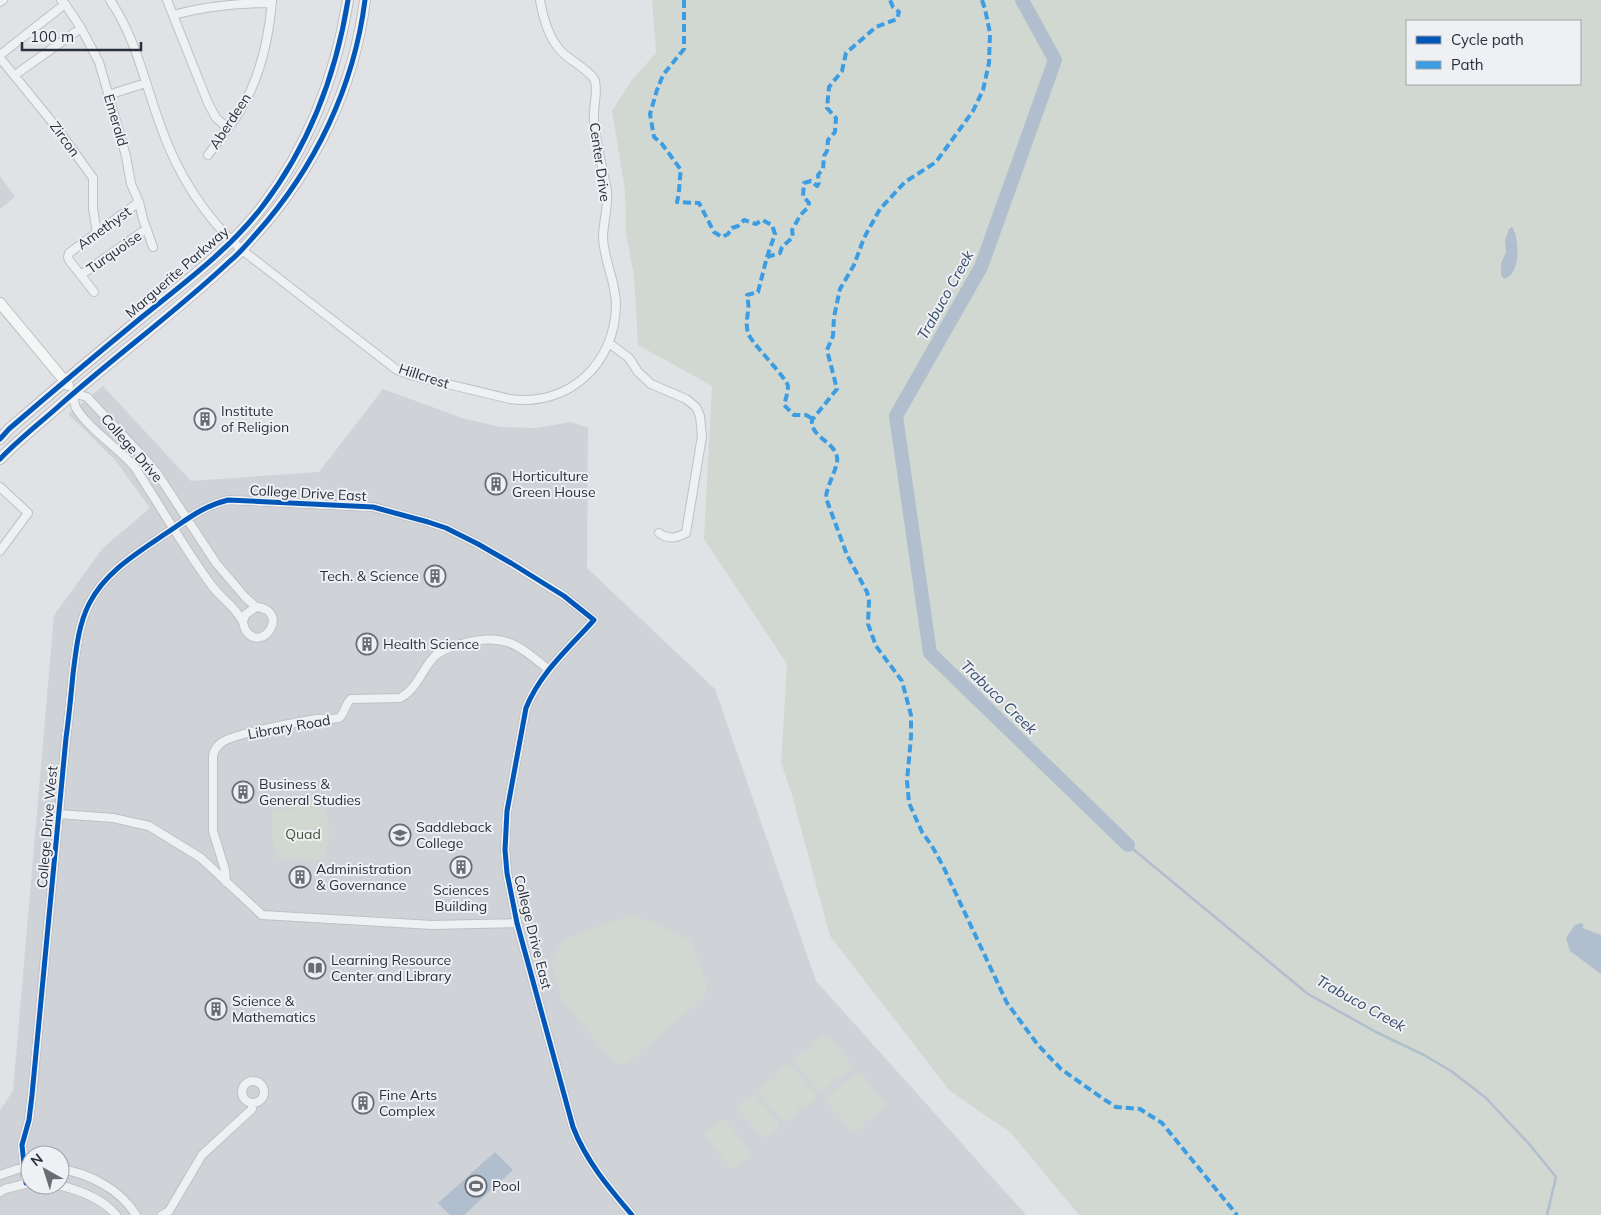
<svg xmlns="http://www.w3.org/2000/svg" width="1601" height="1215" font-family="Mulish,sans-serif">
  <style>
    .built { fill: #cfd2d7; fill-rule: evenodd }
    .green { fill: #d1d8d1; fill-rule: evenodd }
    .water { fill: #b1becd }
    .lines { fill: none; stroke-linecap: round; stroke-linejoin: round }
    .stream { stroke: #b1becd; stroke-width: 2.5 }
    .river { stroke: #b1becd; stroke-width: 14 }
    .minor-casing { stroke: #bec0c3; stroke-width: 10 }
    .major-casing { stroke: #bdbfc2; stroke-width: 12 }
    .minor { stroke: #eff0f2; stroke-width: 8 }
    .major { stroke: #f4f5f5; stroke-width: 10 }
    .quiet { stroke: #3d9de2; stroke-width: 4; stroke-dasharray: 8 4; stroke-linecap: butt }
    .cycleway-casing { stroke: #eef0f4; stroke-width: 8 }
    .cycleway { stroke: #0057b8; stroke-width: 5 }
    .labels { text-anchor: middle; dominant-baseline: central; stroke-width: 4; stroke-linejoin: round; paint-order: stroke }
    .street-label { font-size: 14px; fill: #29303b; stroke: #eef0f4 }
    .poi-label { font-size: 14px; fill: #29303b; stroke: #eef0f4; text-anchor: start }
    .park-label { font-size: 14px; fill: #3d5638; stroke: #eef0f4 }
    .water-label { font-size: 15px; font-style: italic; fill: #384e6b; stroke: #eef0f4 }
  </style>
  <rect width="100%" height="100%" fill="#e0e2e5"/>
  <!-- built -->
  <path class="built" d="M0,176L15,197L0,209Z
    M103,386L191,481L319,472L383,389L462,418L500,427L535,428L571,422L588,428L587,568L715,689L816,981L1026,1215H0V1110L13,1091L54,615L103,548L150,508L115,460L68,414ZM30,1155H60V1185H30Z"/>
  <!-- green -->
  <path class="green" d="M652,0H1601V1215H1079L1011,1133L950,1091L830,936L790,788L781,763L787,664L704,539L712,386L638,345L634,276L626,232L625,190L612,111L632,80L656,53ZM1407,21H1580V84H1407Z
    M294,795L326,796V814L329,832L327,846L323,860L276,858V849L273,846L272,809L293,811Z
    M633,914L691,941L707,985L704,997L625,1065L614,1062L561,999L552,962L562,940Z
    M823,1035H828L851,1064V1068L840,1077H835L834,1082L823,1091H818L794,1062C796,1055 804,1049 811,1049L812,1044Z
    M786,1065H791L815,1094V1099L804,1108L798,1107V1113L787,1122L782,1121L758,1093C760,1085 767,1080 775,1079L776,1074Z
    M859,1071L886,1105L853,1133L825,1099Z
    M755,1095L779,1124L778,1129L767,1138L762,1137L738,1109C740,1102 748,1096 755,1095Z
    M725,1120L750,1151V1156L736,1168L730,1167L705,1136L706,1132L720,1121Z"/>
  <!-- water -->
  <path class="water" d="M1512,227C1520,239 1521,275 1504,279L1501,275V263L1506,252L1505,240L1509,229Z
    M1581,923L1584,925L1582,928L1601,935V974L1570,951L1566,938L1575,925Z
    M495,1152L513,1170L464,1215H450L438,1203Z"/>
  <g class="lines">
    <!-- stream -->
    <path class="stream" d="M1128,845L1308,994L1376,1032L1424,1055L1451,1071L1486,1098L1530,1145L1556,1177L1547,1215"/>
    <!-- river -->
    <path class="river" d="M1022,0L1055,60L981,267L896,416L930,653L1128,845"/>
    <!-- minor casing -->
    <g class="minor-casing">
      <path id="minor" d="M61,0L65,4L81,28L99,62L126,156L131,184L139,202L143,219L153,247
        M110,0C136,38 145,84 161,127C177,173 205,218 242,250L397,370L414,376L510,399C569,407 615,364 616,305C616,282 604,261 603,238C603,223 608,208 607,193C607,186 604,178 603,171C599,154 595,136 594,119C593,107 598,93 595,81C592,72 569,60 561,51C548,37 543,18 540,0
        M167,0L208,103L216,118L228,128
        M0,2L3,0
        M173,15C206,6 239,3 272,3
        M0,55L65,4
        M0,58L57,128L93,178V208L97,234
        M15,75L81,28
        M108,95L146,83
        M208,155C219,140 231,126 240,111C260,78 269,38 272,0
        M81,275L146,229
        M94,292L69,260L68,257L69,253L139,202
        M609,343L629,358L638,372L651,384L686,399L696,407L700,416L702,436L686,533C676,538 669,540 659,533
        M73,393L87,397L146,460L157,473L216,563L245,597L256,607C291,610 263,654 246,631C244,628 244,624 242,620C235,607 221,598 212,586C184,548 160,506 134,466C117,447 88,428 76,408C74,404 74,398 73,393Z
        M0,487L28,513L0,551
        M243,621L246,614L256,607
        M59,814L113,818L149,826L201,858L262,915L432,925L517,923
        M226,882L225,870L213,831V756C214,750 217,746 221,743C232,734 299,722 316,719C322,718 332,720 339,718C344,715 345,704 351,699L400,698C417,689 421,671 434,657C441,649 452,647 461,644C504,632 517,644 549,670
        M242 1092a11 11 0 1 1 22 0a11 11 0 1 1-22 0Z
        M60,1169C89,1173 121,1190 136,1215
        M0,1175L24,1167H30
        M26,1183L22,1145L29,1120L32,1095C43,976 54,857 66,738C69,717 71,695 73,674C76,651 78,626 89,604C105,572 136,554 165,534C188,519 201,507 228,500L373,507L428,522L446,528L478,544L511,563L564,596L594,620C569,648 540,673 526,708L507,811L505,850L507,873L517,923L573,1127C586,1161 609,1188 632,1215
        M58,1185C79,1190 102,1198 116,1215
        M0,1192L5,1189L29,1183
        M162,1215L169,1211L202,1155L252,1109V1103"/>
    </g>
    <!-- major casing -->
    <g class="major-casing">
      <path id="major" d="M0,303L68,385
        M0,439L9,429C53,391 97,354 142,317C184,283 229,250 262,207C308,147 336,75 348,0
        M0,459C18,440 40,423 59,406C115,356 176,312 230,261C240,253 248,243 256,234C315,168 354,87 365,0"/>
    </g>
    <!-- minor -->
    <use href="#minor" class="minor"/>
    <!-- major -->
    <use href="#major" class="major"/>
    <!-- quiet -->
    <path class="quiet" d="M684,0V49L663,75L657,90L650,114L654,137L662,144L681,170C679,181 680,191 677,202L699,203L714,232L722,237L728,234L732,228L738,226L744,220L756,224L762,220L772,225L775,234L767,257L758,292L747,295C748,301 749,306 748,311C747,320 745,328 750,337C756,347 787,379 788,386C788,392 786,398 784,405L794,415H806L813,419
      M982,0L985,9L990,33L989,63L983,90L973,111L936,162L905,182L880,209L864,238L854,265L840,289L834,317L833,336L827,350L837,389L812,420C810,437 834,441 837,457C839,467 826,486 826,498L847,555L867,592L869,601L868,624L876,646L902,681L911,715V737L907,781L909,803L922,832L932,846L943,866L1007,1003L1038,1045L1061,1069L1102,1098L1116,1107L1140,1109L1162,1123L1237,1215
      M767,257L780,253L782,247L793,237L792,230C797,222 800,213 808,208L809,203L803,196L804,183L811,181L817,186L819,183L818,175L823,169L824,156L827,151L828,140L835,132L836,118L827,108L829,87L842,71L846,53L876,27L897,19L899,12L893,7L890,0"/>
    <!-- cycleway casing -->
    <g class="cycleway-casing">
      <path id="cycleway" d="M0,439L9,429C53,391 97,354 142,317C184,283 229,250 262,207C308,147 336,75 348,0
        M0,459C18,440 40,423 59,406C115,356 176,312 230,261C240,253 248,243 256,234C315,168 354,87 365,0
        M26,1183L22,1145L29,1120L32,1095C43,976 54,857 66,738C69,717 71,695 73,674C76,651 78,626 89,604C105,572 136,554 165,534C188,519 201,507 228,500L373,507L428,522L446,528L478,544L511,563L564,596L594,620C569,648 540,673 526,708L507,811L505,850L507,873L517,923L573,1127C586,1161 609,1188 632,1215"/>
    </g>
    <!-- cycleway -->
    <use href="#cycleway" class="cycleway"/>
  </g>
  <!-- icons -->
  <defs>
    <g id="building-ring" transform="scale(1.125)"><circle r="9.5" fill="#eef0f4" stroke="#696e76" stroke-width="1.5"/><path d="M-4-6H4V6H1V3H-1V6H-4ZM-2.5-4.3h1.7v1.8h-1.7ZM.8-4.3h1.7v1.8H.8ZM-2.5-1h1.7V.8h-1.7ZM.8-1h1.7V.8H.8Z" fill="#696e76"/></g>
    <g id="university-ring" transform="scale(1.125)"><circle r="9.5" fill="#eef0f4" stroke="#696e76" stroke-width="1.5"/><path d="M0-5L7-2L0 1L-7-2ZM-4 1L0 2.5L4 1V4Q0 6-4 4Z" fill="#696e76"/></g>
    <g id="library-ring" transform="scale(1.125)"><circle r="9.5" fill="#eef0f4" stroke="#696e76" stroke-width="1.5"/><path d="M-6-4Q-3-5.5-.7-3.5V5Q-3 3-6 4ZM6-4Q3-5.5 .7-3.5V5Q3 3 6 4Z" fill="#696e76"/></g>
    <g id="stadium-ring" transform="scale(1.125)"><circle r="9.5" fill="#eef0f4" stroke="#696e76" stroke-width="1.5"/><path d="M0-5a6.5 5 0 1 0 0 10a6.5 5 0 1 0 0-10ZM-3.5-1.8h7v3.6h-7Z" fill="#696e76"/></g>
  </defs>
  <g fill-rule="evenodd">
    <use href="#building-ring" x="205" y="419"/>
    <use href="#building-ring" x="496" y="484"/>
    <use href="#building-ring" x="435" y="576"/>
    <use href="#building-ring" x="367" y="644"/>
    <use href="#building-ring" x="243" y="792"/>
    <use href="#university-ring" x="400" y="835"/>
    <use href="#building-ring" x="461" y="867"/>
    <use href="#building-ring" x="300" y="877"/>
    <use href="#library-ring" x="315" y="968"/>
    <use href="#building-ring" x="216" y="1009"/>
    <use href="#building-ring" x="363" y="1103"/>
    <use href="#stadium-ring" x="476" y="1186"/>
  </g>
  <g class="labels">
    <!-- street labels -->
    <g class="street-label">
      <text transform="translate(116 120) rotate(74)">Emerald</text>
      <text transform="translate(230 121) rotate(-57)">Aberdeen</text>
      <text transform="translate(65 139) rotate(54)">Zircon</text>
      <text transform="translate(600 162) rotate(82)">Center Drive</text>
      <text transform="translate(104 228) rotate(-36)">Amethyst</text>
      <text transform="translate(114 252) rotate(-35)">Turquoise</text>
      <text transform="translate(177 272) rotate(-41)">Marguerite Parkway</text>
      <text transform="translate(424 376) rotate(18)">Hillcrest</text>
      <text transform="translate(132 448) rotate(49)">College Drive</text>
      <text transform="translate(308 493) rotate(3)">College Drive East</text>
      <text transform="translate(289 727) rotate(-10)">Library Road</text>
      <text transform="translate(47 827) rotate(-85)">College Drive West</text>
      <text transform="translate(533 932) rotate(76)">College Drive East</text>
    </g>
    <!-- poi labels -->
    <g class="poi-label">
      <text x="221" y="411">Institute<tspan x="221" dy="16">of Religion</tspan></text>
      <text x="512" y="476">Horticulture<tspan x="512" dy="16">Green House</tspan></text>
      <text x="419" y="576" text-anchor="end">Tech. &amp; Science</text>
      <text x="383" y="644">Health Science</text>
      <text x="259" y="784">Business &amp;<tspan x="259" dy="16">General Studies</tspan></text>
      <text x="416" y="827">Saddleback<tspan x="416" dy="16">College</tspan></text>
      <text x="316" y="869">Administration<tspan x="316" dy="16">&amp; Governance</tspan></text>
      <text x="461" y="890" text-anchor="middle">Sciences<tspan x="461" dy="16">Building</tspan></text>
      <text x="331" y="960">Learning Resource<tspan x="331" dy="16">Center and Library</tspan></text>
      <text x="232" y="1001">Science &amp;<tspan x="232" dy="16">Mathematics</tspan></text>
      <text x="379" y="1095">Fine Arts<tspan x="379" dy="16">Complex</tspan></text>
      <text x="492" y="1186">Pool</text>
    </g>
    <!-- park labels -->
    <g class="park-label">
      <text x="303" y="834">Quad</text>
    </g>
    <!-- water labels -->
    <g class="water-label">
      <text transform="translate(945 295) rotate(-61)">Trabuco Creek</text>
      <text transform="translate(999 697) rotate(44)">Trabuco Creek</text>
      <text transform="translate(1361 1003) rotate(29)">Trabuco Creek</text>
    </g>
  </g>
  <!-- legend -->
  <rect x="1406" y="20" width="175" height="65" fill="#eef0f4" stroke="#9fa3aa"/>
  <rect x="1416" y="36" width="25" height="8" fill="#0057b8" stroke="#9fa3aa"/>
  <text x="1451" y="45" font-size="15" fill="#29303b">Cycle path</text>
  <rect x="1416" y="61" width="25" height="8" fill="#3d9de2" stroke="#9fa3aa"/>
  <text x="1451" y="70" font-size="15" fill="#29303b">Path</text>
  <!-- north arrow -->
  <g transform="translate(45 1170) rotate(321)"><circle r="24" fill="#eef0f4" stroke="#9fa3aa"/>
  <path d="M0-4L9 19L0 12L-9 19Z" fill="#696e76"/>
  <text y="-8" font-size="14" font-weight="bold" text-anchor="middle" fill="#29303b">N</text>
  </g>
  <!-- scale -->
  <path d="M22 42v8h119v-8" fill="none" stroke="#29303b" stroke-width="2.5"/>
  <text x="30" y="42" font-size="15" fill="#29303b" stroke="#eef0f4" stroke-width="4" paint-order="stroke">100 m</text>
</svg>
